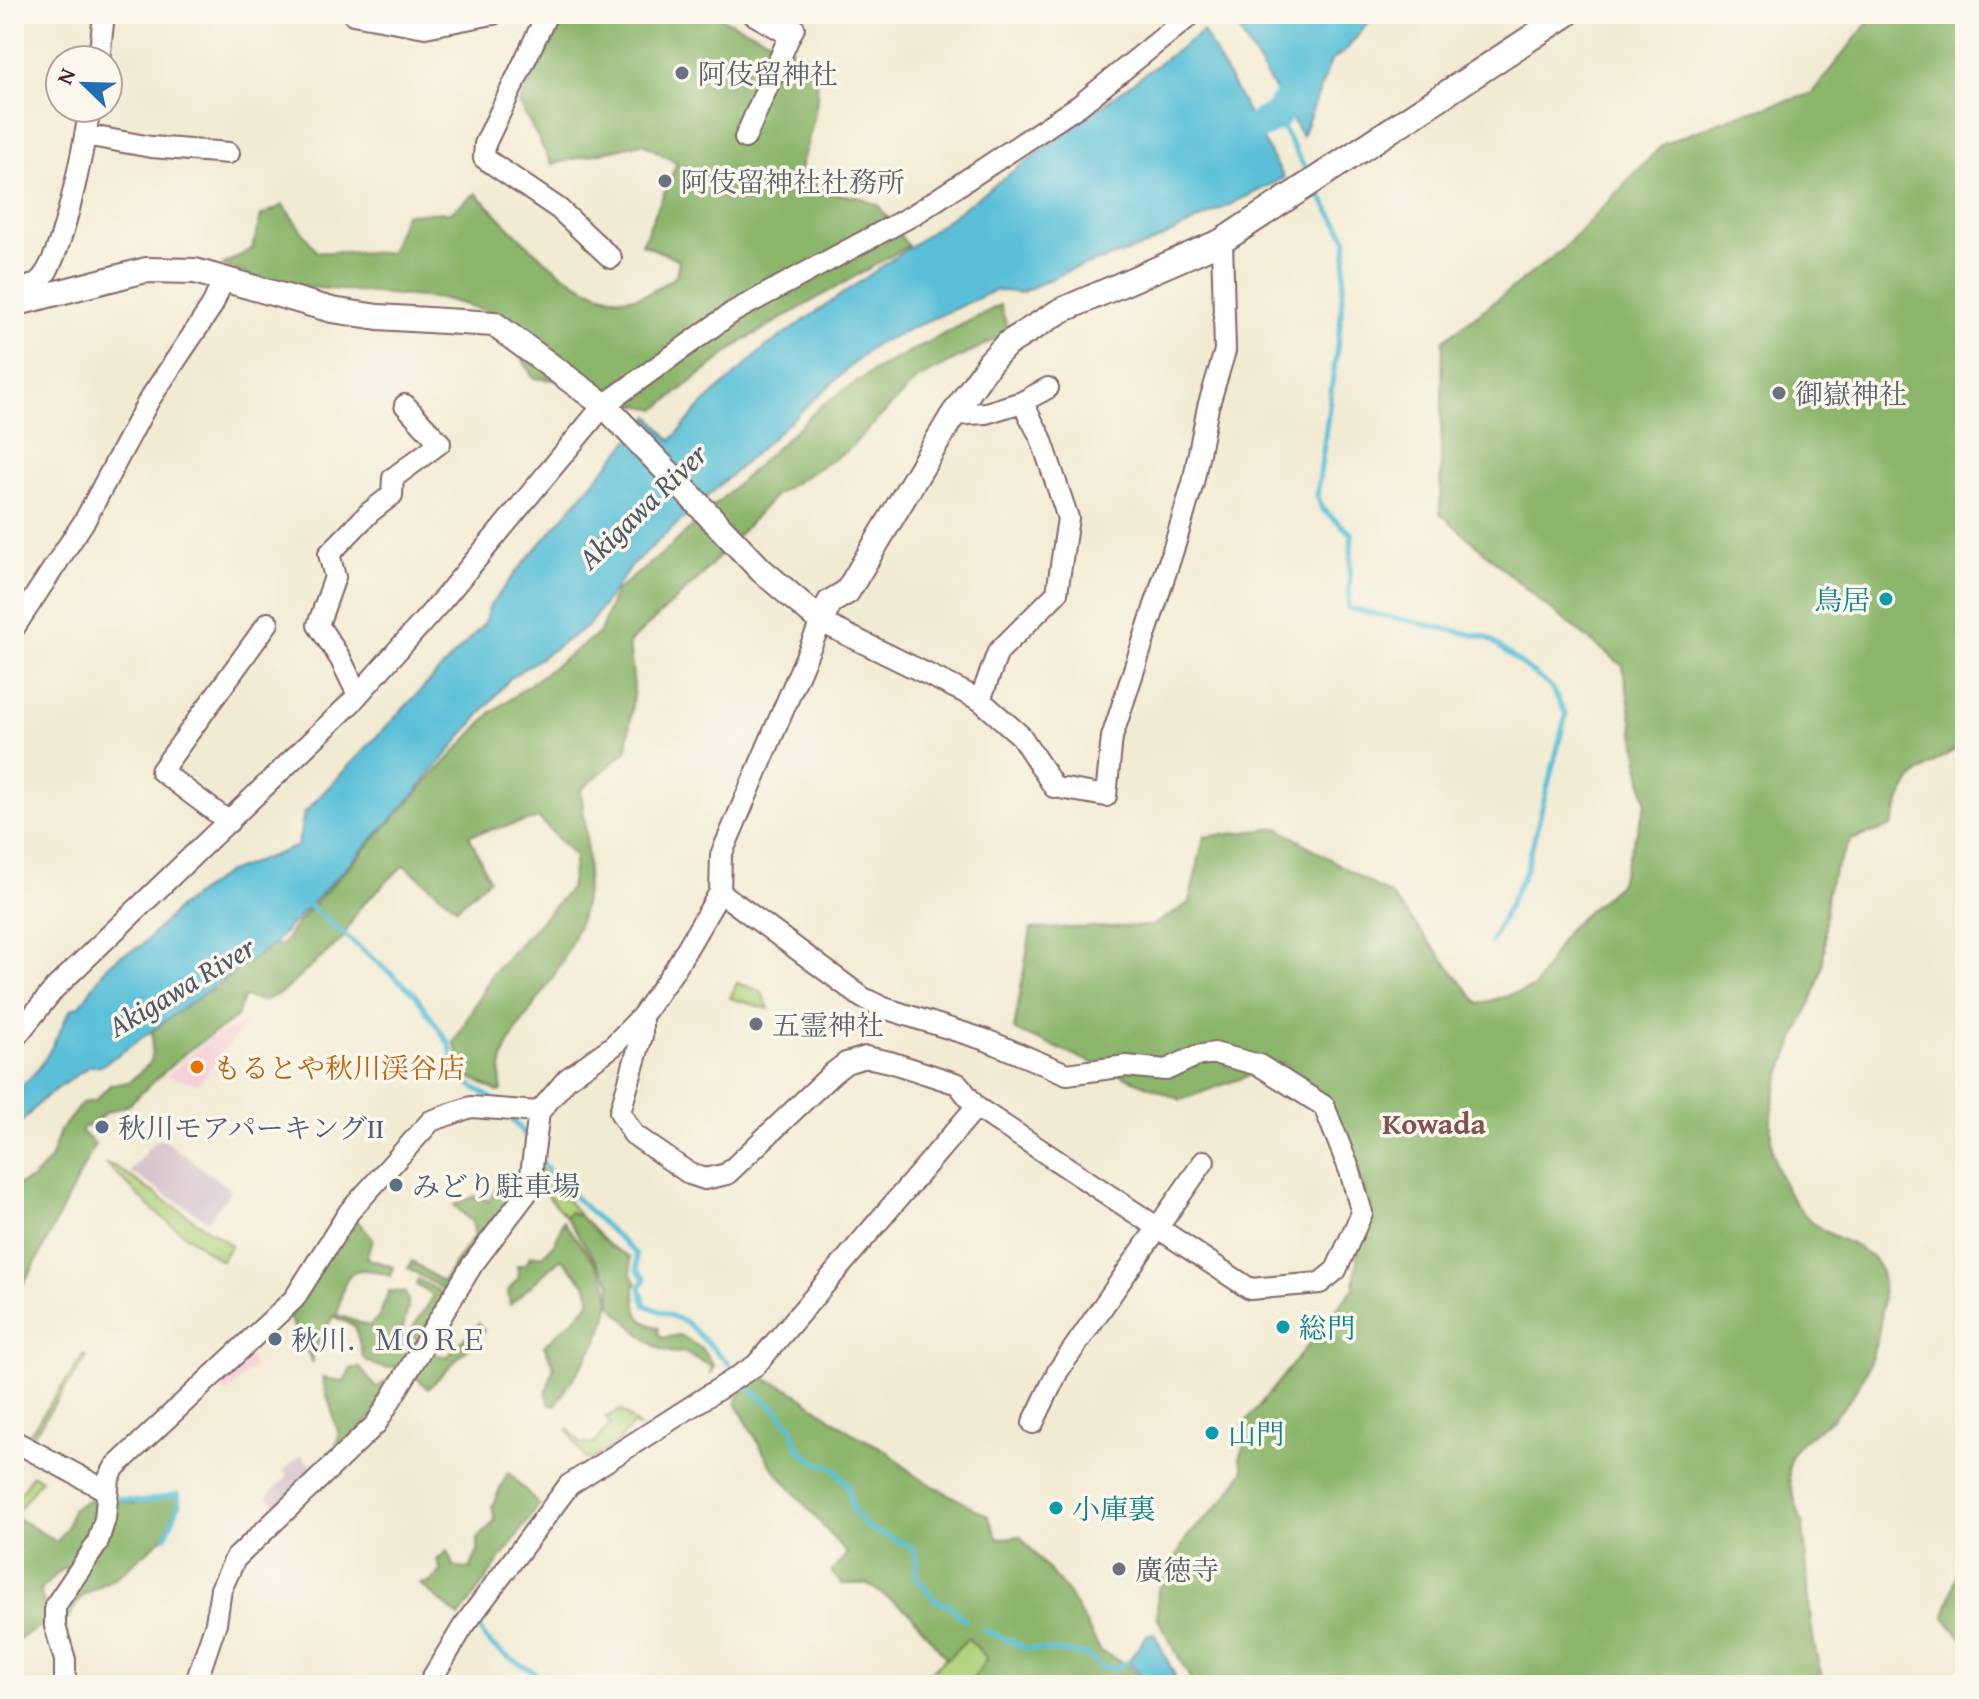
<svg xmlns="http://www.w3.org/2000/svg" width="1979" height="1699" font-family="'Gentium Book Plus','Noto Serif JP',serif">
  <style>
    .built { fill: #f6cfd7 }
    .industrial { fill: #d1bdc9 }
    .green { fill: #b0d37c; stroke: #7d7954; stroke-width: 2 }
    .forest { fill: #8cb56c; stroke: #6b6a4c; stroke-width: 2 }
    .water { fill: #5ac0d8; stroke: #527082; stroke-width: 2 }
    .lines { fill: none; stroke-linecap: round; stroke-linejoin: round }
    .stream { stroke: #5ac0d8; stroke-width: 5 }
    .river { stroke: #5ac0d8; stroke-width: 30 }
    .minor-casing { stroke: #856666; stroke-width: 24 }
    .tertiary-casing { stroke: #856666; stroke-width: 28 }
    .minor { stroke: #fff; stroke-width: 20 }
    .tertiary { stroke: #fff; stroke-width: 24 }
    .worship-dot { fill: #6b7280; stroke: #fbf7ec; stroke-width: 3 }
    .culture-dot { fill: #0f9aa8; stroke: #fbf7ec; stroke-width: 3 }
    .food-dot { fill: #e8710a; stroke: #fbf7ec; stroke-width: 3 }
    .service-dot { fill: #5c6f8a; stroke: #fbf7ec; stroke-width: 3 }
    .labels { text-anchor: middle; dominant-baseline: central; stroke-width: 7; stroke-linejoin: round; paint-order: stroke }
    .worship-label { font-size: 28px; fill: #5b616d; stroke: #fbf7ec; text-anchor: start }
    .culture-label { font-size: 28px; fill: #0d838f; stroke: #fbf7ec; text-anchor: start }
    .food-label { font-size: 28px; fill: #c56008; stroke: #fbf7ec; text-anchor: start }
    .service-label { font-size: 28px; fill: #4e5e75; stroke: #fbf7ec; text-anchor: start }
    .water-label { font-size: 30px; font-style: italic; fill: #505768; stroke: #fbf7ec }
    .neighbourhood-label { font-size: 30px; font-weight: bold; fill: #825153; stroke: #fbf7ec }
  </style>
  <rect width="100%" height="100%" fill="#fbf7ec"/>
  <filter id="ink" filterUnits="userSpaceOnUse"><feTurbulence type="fractalNoise" baseFrequency=".0125" numOctaves="2"/><feDisplacementMap in="SourceGraphic" scale="16" xChannelSelector="R" yChannelSelector="G"/><feConvolveMatrix kernelMatrix="1 2 1 2 8 2 1 2 1" color-interpolation-filters="sRGB"/></filter>
  <filter id="wash" filterUnits="userSpaceOnUse"><feTurbulence type="fractalNoise" baseFrequency=".006" numOctaves="4" result="noise"/><feDisplacementMap in="SourceGraphic" scale="32" xChannelSelector="R" yChannelSelector="G"/><feGaussianBlur stdDeviation="1.8" result="paint"/><feColorMatrix in="noise" values="0 0 0 0 0 0 0 0 0 0 0 0 0 0 0 0 0 1.4 0 .05"/><feComposite in="paint" operator="in"/></filter>
  <g filter="url(#wash)">
    <rect width="100%" height="100%" fill="#f2ebd4"/>
    <!-- built -->
    <path class="built" d="M246,1023L198,1084L167,1076L208,1040Z
      M244,1351L255,1365L227,1394L215,1380Z"/>
    <!-- industrial -->
    <path class="industrial" d="M163,1139L231,1190L208,1221L130,1172L153,1142Z
      M301,1455L314,1470L253,1532L249,1528L275,1505L267,1496L288,1476L284,1470Z"/>
    <!-- green -->
    <path class="green" d="M737,983L761,991L769,1009L730,998Z
      M106,1164L114,1166L231,1245L221,1261L160,1216Z
      M539,1165C549,1184 567,1197 580,1216L570,1212L566,1217L537,1184Z
      M84,1355L87,1357L27,1444L24,1442Z
      M621,1410L641,1428L633,1425L620,1438V1442L591,1460L585,1459L567,1428L581,1443L594,1444L611,1424L605,1418Z
      M32,1475L41,1479L14,1516V1503Z
      M968,1638L987,1658L969,1685H916Z"/>
    <!-- forest -->
    <path class="forest" d="M573,14H712L809,57C830,87 806,143 798,176L832,193L858,197L878,205L908,246L743,341L657,409L633,404L590,383L533,378L498,314L444,299L274,284L222,265L252,249L261,216L283,205L317,252L390,253L405,214L450,212L476,193C513,230 584,315 644,295C655,291 666,282 676,276L679,260L642,244L677,163L642,143L552,164L519,103L560,28Z
      M1875,14H1965V748L1961,746C1916,773 1907,774 1892,826L1851,840C1841,859 1827,880 1826,901C1824,928 1827,953 1819,979C1799,1043 1750,1105 1780,1176C1788,1195 1803,1217 1820,1228C1853,1250 1887,1247 1883,1297C1881,1340 1866,1387 1834,1417C1820,1430 1797,1439 1791,1459C1783,1483 1800,1506 1803,1529C1810,1582 1806,1634 1825,1685H1184L1190,1678L1157,1617L1158,1590L1187,1537L1223,1501L1244,1471L1240,1459L1246,1439L1241,1428L1354,1288L1364,1189L1337,1124L1283,1063L1181,1100L1014,1030L1031,929L1152,926L1189,903L1204,837L1278,828L1392,896L1479,1004L1534,988L1567,930L1619,884L1646,804L1623,666L1540,601L1440,513L1443,341L1562,250L1663,144L1738,115L1811,94Z
      M1000,305L1009,332L916,380L848,450L775,495L699,578L629,643L634,687L627,750L581,790C586,839 595,884 576,931C568,951 556,973 544,991C525,1020 493,1052 502,1091L498,1092L465,1075L454,1042L493,973L570,889L575,857L539,818L469,835L489,879L457,908L404,865L359,908L342,939L283,992L264,1001L243,997L237,1017L186,1052L128,1105L105,1113L91,1127L85,1126L81,1131L95,1144L32,1270L14,1298L17,1185L32,1179L50,1160L60,1131L82,1103L95,1101L110,1085L129,1082L151,1062L153,1027L190,1000L218,988L246,957L263,945H282L298,922L491,713L600,632L615,592L669,548L822,405L876,369Z
      M524,1168L527,1180L449,1290H444L408,1268L412,1261L442,1282L475,1234L472,1222L454,1205L476,1196L489,1201L500,1183Z
      M569,1212L580,1216L610,1246L630,1257L631,1274L637,1284L634,1286C639,1308 629,1318 659,1328L658,1333L663,1338L680,1335L702,1349L714,1366L711,1375V1366L683,1352C657,1359 628,1321 611,1305V1283L566,1217Z
      M352,1215L373,1239L366,1258L393,1267L390,1276C345,1261 346,1274 337,1315L369,1326L379,1317L389,1291L404,1292C418,1311 390,1330 407,1363C388,1371 379,1369 363,1358L355,1326L333,1316L312,1355L313,1363L289,1317Z
      M563,1221C576,1240 597,1261 606,1282C622,1321 574,1374 556,1405L549,1404L546,1393L554,1366L544,1346C561,1328 578,1320 591,1299L587,1286L561,1258L510,1305L508,1291L519,1277L517,1266L526,1264L530,1256L543,1255L555,1243Z
      M418,1279L442,1293L444,1299L420,1341L412,1336L413,1327L434,1296L416,1285Z
      M479,1323L484,1331L428,1389L413,1374L426,1352L447,1357Z
      M360,1367L376,1388L397,1374L379,1410L334,1453L339,1435L322,1378L344,1381L351,1369Z
      M760,1377L790,1389L852,1433L886,1450L914,1475L988,1516L998,1539L1020,1536L1069,1594L1101,1652L1125,1663L1146,1685H969L987,1658L968,1638L947,1659L909,1612L867,1584H842L831,1572L847,1554L770,1464L736,1403L738,1395Z
      M508,1472L539,1505L459,1617L420,1584L431,1582L441,1571L437,1560L447,1551L455,1567L470,1569L478,1551V1538L495,1521L492,1506Z
      M102,1492V1520L73,1571L63,1568L40,1590L49,1618C40,1631 25,1632 14,1644V1516L57,1542L67,1527L72,1509Z
      M172,1494L178,1496V1504L164,1537L119,1575L81,1597L61,1631L58,1614L111,1498L133,1504Z
      M1965,1548V1643L1944,1617Z"/>
    <!-- water -->
    <path class="water" d="M1322,14H1375L1346,50L1331,61L1302,136L1240,32Z
      M1203,31L1284,178L1145,246L1070,270L1020,293L996,290L874,345L633,564L588,626L510,678L406,804L272,945L122,1052L101,1066H89L44,1098L14,1130V1090C45,1072 54,1040 71,1009L80,1006L106,968L120,956L141,946L180,906L226,873L298,846L304,813L485,623L489,607L518,570L650,416L671,441L701,406L766,347L917,242Z
      M1154,1633L1175,1676L1166,1685H1150L1128,1662L1147,1635Z"/>
    <g class="lines">
      <!-- stream -->
      <path class="stream" d="M1276,116L1310,177
        M1316,189L1347,239L1340,325L1317,496L1322,509L1352,534L1348,608L1488,638L1552,688L1566,715L1526,870L1491,942
        M304,901L414,993L450,1045L453,1063L463,1080L497,1102
        M509,1116L528,1138
        M539,1158L554,1178L636,1254L637,1270L645,1279L640,1287L645,1305L686,1322L729,1364
        M750,1389L775,1408L792,1427L798,1448L812,1460L833,1468L847,1483L854,1513L867,1527L912,1547L917,1558L915,1576L935,1600L950,1606L965,1620
        M114,1498L141,1502L178,1494L179,1505L166,1536
        M479,1626C488,1656 530,1662 548,1685
        M984,1630L1026,1648L1087,1655L1101,1667L1116,1668L1128,1662"/>
      <!-- river -->
      <path class="river" d="M1221,146L1276,116L1330,32L1348,14"/>
    </g>
  </g>
  <g filter="url(#ink)">
    <g class="lines">
      <!-- minor casing -->
      <g class="minor-casing">
        <path id="minor" d="M353,14L425,27L493,14
          M547,14L485,144L484,158L559,209L611,258
          M753,14L790,35L794,28
          M99,60L104,14
          M85,135L151,147L229,153
          M745,138L790,35
          M14,291C24,288 35,287 42,278C64,253 84,144 90,108
          M1022,402L1048,388
          M953,415L986,413L1022,402L1041,438L1068,518L1057,593L998,652L980,700
          M14,628L85,520L149,400L212,306L223,280
          M358,695L340,658L318,625L335,577L329,554L370,512L392,495L393,478L440,443L405,405
          M229,822L161,771L268,623
          M642,1016V1036L620,1112L633,1134L690,1174L705,1179L727,1174L833,1073L846,1063L866,1057L890,1062L958,1084L976,1107L1250,1289L1320,1283L1336,1270L1362,1213L1350,1171L1324,1106L1259,1065L1214,1053L1196,1056L1166,1070L1126,1066L1067,1074L986,1040L884,1008L863,998L720,892
          M14,1039L55,988L349,705L445,597L604,405L733,312L915,214L1080,105L1192,14
          M1033,1423L1058,1371L1204,1161
          M14,1441L107,1491
          M65,1685V1660L55,1626V1606L97,1544L105,1519L109,1478L115,1467L294,1299L349,1212L431,1121L471,1107L539,1112
          M195,1685L216,1623L221,1589L235,1559L376,1424L472,1265L529,1190L539,1112L567,1079L613,1046L642,1016L675,969L720,892L721,855L821,622L980,700L1021,736L1054,787L1106,796L1112,737L1175,544L1193,483L1208,407L1225,351L1222,241
          M428,1685L463,1627L569,1485L756,1365L976,1107"/>
      </g>
      <!-- tertiary casing -->
      <g class="tertiary-casing">
        <path id="tertiary" d="M14,304L146,270L195,271L332,310L378,317L494,324L604,405L761,570L821,621L830,602L847,592L953,415L990,362L1007,344L1060,311L1222,241L1567,14"/>
      </g>
      <!-- minor -->
      <use href="#minor" class="minor"/>
      <!-- tertiary -->
      <use href="#tertiary" class="tertiary"/>
    </g>
  </g>
  <!-- markers -->
  <g class="worship-dot">
    <circle cx="682" cy="73" r="8"/>
    <circle cx="665" cy="181" r="8"/>
    <circle cx="1779" cy="393" r="8"/>
    <circle cx="756" cy="1024" r="8"/>
    <circle cx="1119" cy="1569" r="8"/>
  </g>
  <g class="culture-dot">
    <circle cx="1886" cy="599" r="8"/>
    <circle cx="1283" cy="1327" r="8"/>
    <circle cx="1212" cy="1433" r="8"/>
    <circle cx="1056" cy="1508" r="8"/>
  </g>
  <circle class="food-dot" cx="197" cy="1067" r="8"/>
  <g class="service-dot">
    <circle cx="102" cy="1127" r="8"/>
    <circle cx="396" cy="1185" r="8"/>
    <circle cx="275" cy="1339" r="8"/>
  </g>
  <g class="labels">
    <!-- worship labels -->
    <g class="worship-label">
      <text x="698" y="73">阿伎留神社</text>
      <text x="681" y="181">阿伎留神社社務所</text>
      <text x="1795" y="393">御嶽神社</text>
      <text x="772" y="1024">五霊神社</text>
      <text x="1135" y="1569">廣徳寺</text>
    </g>
    <!-- culture labels -->
    <g class="culture-label">
      <text x="1870" y="599" text-anchor="end">鳥居</text>
      <text x="1299" y="1327">総門</text>
      <text x="1228" y="1433">山門</text>
      <text x="1072" y="1508">小庫裏</text>
    </g>
    <!-- food labels -->
    <g class="food-label">
      <text x="213" y="1067">もるとや秋川渓谷店</text>
    </g>
    <!-- service labels -->
    <g class="service-label">
      <text x="118" y="1127">秋川モアパーキングⅡ</text>
      <text x="412" y="1185">みどり駐車場</text>
      <text x="291" y="1339">秋川．ＭＯＲＥ</text>
    </g>
    <!-- water labels -->
    <g class="water-label">
      <text transform="translate(642 506) rotate(-44)">Akigawa River</text>
      <text transform="translate(181 986) rotate(-31)">Akigawa River</text>
    </g>
    <!-- neighbourhood labels -->
    <g class="neighbourhood-label">
      <text x="1434" y="1123">Kowada</text>
    </g>
  </g>
  <!-- margin -->
  <rect width="1979" height="1699" fill="none" stroke="#fbf7ec" stroke-width="48"/>
  <!-- north arrow -->
  <g transform="translate(84 84) rotate(293)"><circle r="38" fill="#fbf7ec" stroke="#b4a19f" stroke-width="2"/>
  <path d="M0-6L14 30L0 20L-14 30Z" fill="#1f6fb2"/>
  <text y="-12" font-size="22" font-weight="bold" text-anchor="middle" fill="#4a1f2b">N</text>
  </g>
</svg>
